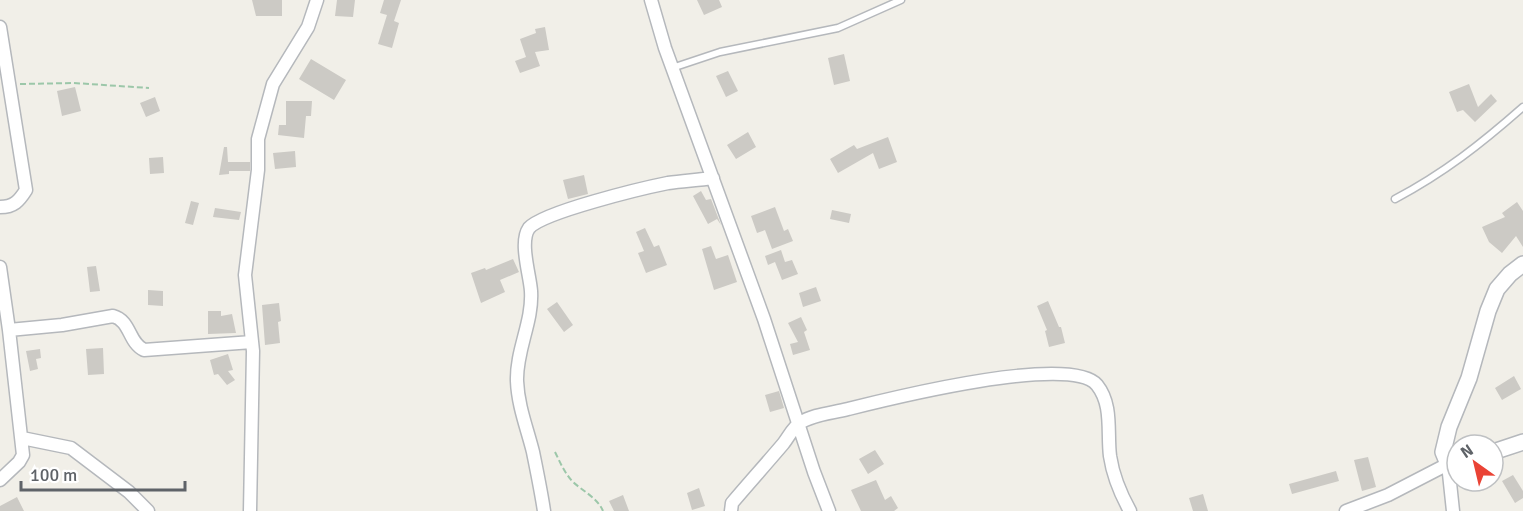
<svg xmlns="http://www.w3.org/2000/svg" width="1523" height="511" font-family="Signika,sans-serif">
  <style>
    .building { fill: #cccac5 }
    .lines { fill: none; stroke-linecap: round; stroke-linejoin: round }
    .service-casing { stroke: #b5b8bc; stroke-width: 9 }
    .minor-casing { stroke: #b5b8bc; stroke-width: 15 }
    .tertiary-casing { stroke: #b5b8bc; stroke-width: 18 }
    .path { stroke: #9cc7a9; stroke-width: 2; stroke-dasharray: 6 3; stroke-linecap: butt }
    .service { stroke: #fff; stroke-width: 6 }
    .minor { stroke: #fff; stroke-width: 12 }
    .tertiary { stroke: #fff; stroke-width: 15 }
  </style>
  <rect width="100%" height="100%" fill="#f1efe8"/>
  <!-- building -->
  <path class="building" d="M252,0H282V16H256Z
    M337,0H355L353,17L335,16Z
    M384,0H401L394,21L399,23L392,48L378,44L387,15L380,13Z
    M697,0H719L722,7L704,15Z
    M545,27L549,50L535,52L540,66L520,73L515,61L526,57L520,39L536,33L535,29Z
    M844,54L850,81L834,85L828,58Z
    M311,59L346,80L334,100L299,79Z
    M728,71L738,91L726,97L716,76Z
    M1469,84L1478,107L1491,94L1497,101L1475,122L1463,110L1457,112L1449,92Z
    M75,87L81,111L62,116L57,91Z
    M155,97L160,111L146,117L140,103Z
    M286,101H312L311,116H306L304,138L278,135L279,125H286Z
    M748,132L756,147L736,159L727,145Z
    M888,137L897,162L879,169L873,153L838,173L830,159L854,145L857,149Z
    M224,147H227L228,162H250V171H229V174L219,175Z
    M295,151L296,167L275,169L273,153Z
    M163,157L164,173L150,174L149,158Z
    M584,175L588,194L568,199L563,180Z
    M701,191L706,200L711,199L721,225L717,219L708,224L693,196Z
    M191,201L199,203L193,225L185,223Z
    M1517,202L1523,211V247L1516,236L1502,253L1489,242L1482,227L1505,217L1502,213Z
    M775,207L784,231L788,229L793,241L772,249L765,230L757,233L751,216Z
    M215,208L241,212L239,220L213,217Z
    M832,210L851,214L849,223L830,219Z
    M645,228L654,247L659,245L667,265L646,273L638,253L644,251L636,232Z
    M711,246L716,259L728,255L737,282L714,290L702,249Z
    M781,250L785,262L792,260L798,274L782,280L775,262L768,265L765,256Z
    M513,259L519,272L500,280L505,292L481,303L471,273L485,268L486,270Z
    M96,266L100,291L90,292L87,267Z
    M816,287L821,301L803,307L799,293Z
    M148,290L163,291V306L148,305Z
    M1048,301L1059,327H1061L1065,343L1049,347L1045,331L1047,330L1037,306Z
    M557,302L573,325L564,332L547,309Z
    M279,303L281,321L278,322L280,343L265,345L262,305Z
    M208,311H221V316L232,314L236,333L208,334Z
    M801,317L807,330L804,332L810,350L793,355L790,344L798,342L788,323Z
    M103,348L104,374L88,375L86,349Z
    M40,349L41,358L36,359L38,369L30,371L26,351Z
    M228,354L233,370L228,371L235,380L227,385L218,374L214,375L210,360Z
    M1514,376L1521,389L1502,400L1495,388Z
    M779,391L784,408L770,412L765,395Z
    M875,450L884,464L868,474L859,459Z
    M1368,457L1376,487L1362,491L1354,460Z
    M1336,471L1339,481L1292,494L1289,484Z
    M1513,475L1523,491V498L1515,503L1502,481Z
    M876,480L885,500L891,496L898,508L894,511H861L851,490Z
    M699,488L705,506L692,510L687,493Z
    M1203,494L1208,511H1193L1189,498Z
    M623,495L629,511H614L609,501Z
    M17,497L24,511H0V506Z"/>
  <g class="lines">
    <!-- service casing -->
    <g class="service-casing">
      <path id="service" d="M672,68L720,52L838,28L901,0
        M1395,199C1444,173 1481,144 1523,107"/>
    </g>
    <!-- minor casing -->
    <g class="minor-casing">
      <path id="minor" d="M651,0L665,48L764,319L814,472L829,511
        M0,27L26,190C19,201 14,207 0,207
        M0,267L9,330L23,455L19,462L0,480
        M9,330L62,325L113,316C131,321 128,342 144,350L252,342
        M22,438L71,448L129,492L148,511
        M250,511L253,351L245,275L258,170V139L273,84L308,27L317,0
        M544,511C541,491 537,472 533,452C527,428 518,406 517,381C516,350 533,322 531,291C530,275 519,242 529,228C543,212 643,188 668,183C683,181 698,180 713,178
        M731,511L732,503C749,483 766,464 783,444C788,438 793,427 800,423C813,414 833,413 848,409C888,399 1071,353 1097,385C1113,405 1107,432 1110,456C1113,476 1120,493 1130,511
        M1346,511L1388,495L1448,464L1453,511"/>
    </g>
    <!-- tertiary casing -->
    <g class="tertiary-casing">
      <path id="tertiary" d="M1493,452L1523,442
        M1457,464H1448L1443,452L1449,427L1469,378L1488,311L1497,289L1510,274L1523,264"/>
    </g>
    <!-- path -->
    <path class="path" d="M20,84L74,83L149,88
      M555,452C560,462 564,472 572,481C582,491 597,497 603,511"/>
    <!-- service -->
    <use href="#service" class="service"/>
    <!-- minor -->
    <use href="#minor" class="minor"/>
    <!-- tertiary -->
    <use href="#tertiary" class="tertiary"/>
  </g>
  <!-- north arrow -->
  <g transform="translate(1475 463) rotate(326)"><circle r="28" fill="#ffffff" stroke="#bfc1c3" stroke-width="1.5"/>
  <path d="M0-4.5L10 22L0 15L-10 22Z" fill="#ea4335"/>
  <text y="-9" font-size="16" font-weight="bold" text-anchor="middle" fill="#5f6368">N</text>
  </g>
  <!-- scale -->
  <path d="M21 481v9h164v-9" fill="none" stroke="#5f6368" stroke-width="3"/>
  <text x="30" y="481" font-size="18" fill="#5f6368" stroke="#ffffff" stroke-width="4.5" paint-order="stroke">100 m</text>
</svg>
